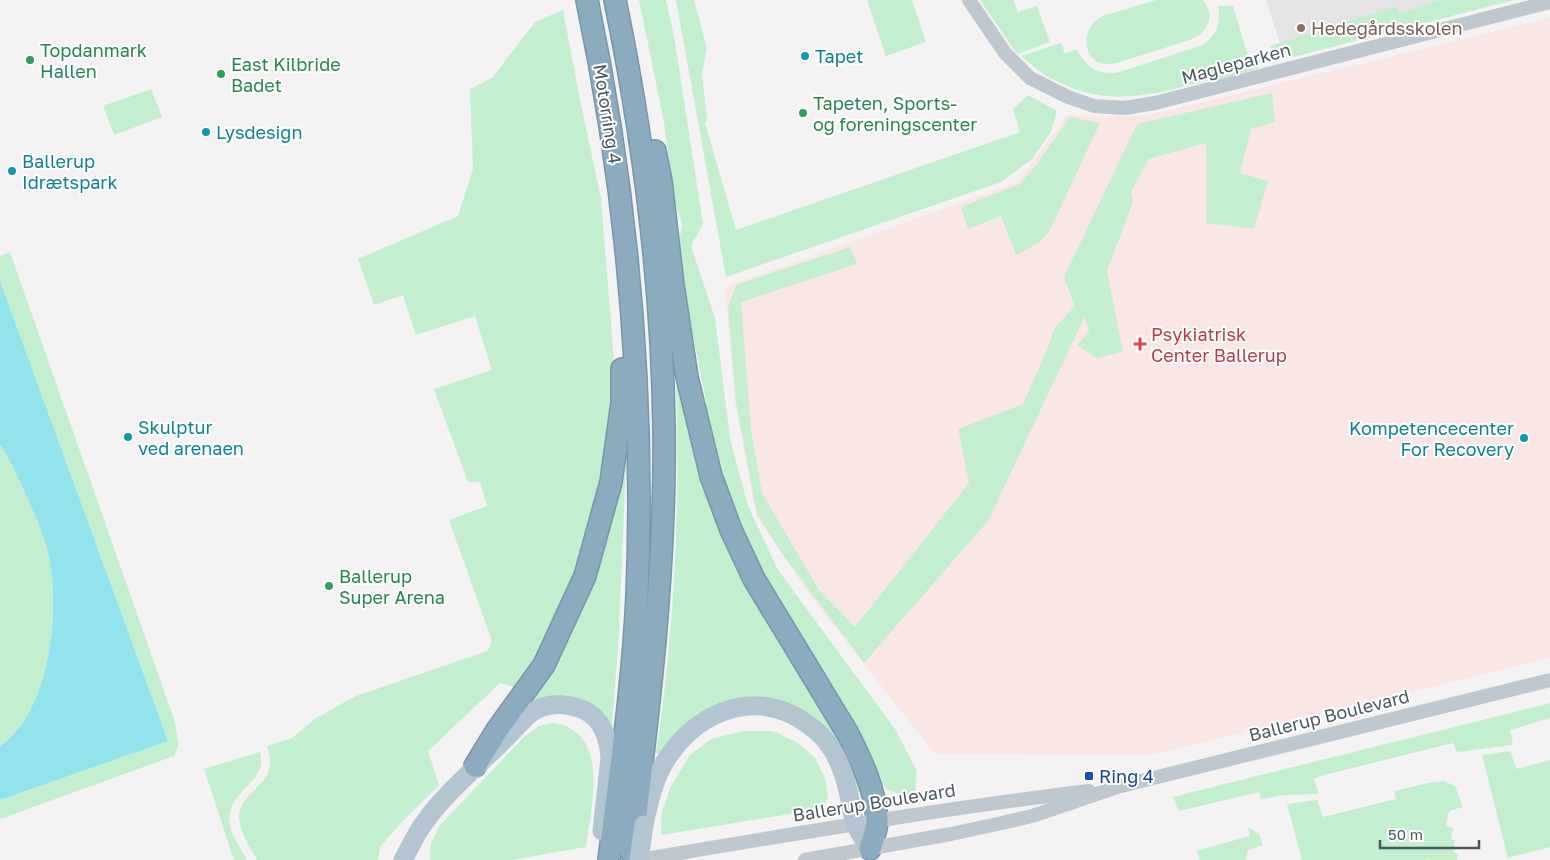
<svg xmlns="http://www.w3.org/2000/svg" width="1550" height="860" font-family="'Golos Text',sans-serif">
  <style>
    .education { fill: #e5e3e5 }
    .medical { fill: #fbe6e6 }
    .green { fill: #c3efcf }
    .water { fill: #92e3eb }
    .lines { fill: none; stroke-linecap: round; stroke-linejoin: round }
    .highway-casing { stroke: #7796ab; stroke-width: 24 }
    .minor { stroke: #bec8ce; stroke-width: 14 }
    .major { stroke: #b3c5d0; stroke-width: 19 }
    .highway { stroke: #8cabbf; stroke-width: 21 }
    .major-bridge { stroke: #b3c5d0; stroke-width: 19 }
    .education-dot { fill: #8d6e63; stroke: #fff; stroke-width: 2 }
    .culture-dot { fill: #0f9aa8; stroke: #fff; stroke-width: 2 }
    .leisure-dot { fill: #2e9e5b; stroke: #fff; stroke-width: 2 }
    .health-dot { fill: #e0444e; stroke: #fff; stroke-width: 2 }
    .transit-dot { fill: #1a4fb4; stroke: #fff; stroke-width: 2 }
    .labels { text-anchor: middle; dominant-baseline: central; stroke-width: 4; stroke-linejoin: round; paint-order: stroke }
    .education-label { font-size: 18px; fill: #785e54; stroke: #fff; text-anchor: start }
    .leisure-label { font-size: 18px; fill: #27864d; stroke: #fff; text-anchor: start }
    .culture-label { font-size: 18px; fill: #0d838f; stroke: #fff; text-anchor: start }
    .street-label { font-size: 18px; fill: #4a5860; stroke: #fff }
    .health-label { font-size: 18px; fill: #be3a42; stroke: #fff; text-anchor: start }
    .transit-label { font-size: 18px; fill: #164399; stroke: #fff; text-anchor: start }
  </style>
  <rect width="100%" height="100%" fill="#f4f2f3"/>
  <!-- education -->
  <path class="education" d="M1266,0H1439L1398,13L1396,6L1280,43Z"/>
  <!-- medical -->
  <path class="medical" d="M1550,18V658L1151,755L935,754L812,598L756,516L735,402L725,287L1018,182L1067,115L1145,116Z"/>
  <!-- green -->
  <path class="green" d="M639,0H666L674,36L703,224L691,246L715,318L730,439L748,506L778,570L895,729L917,771L915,793L899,794L886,789L856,731L783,606L770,595L710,457L706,400L677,258L682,224L674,198L664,122Z
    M676,0H694L707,48L702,73L707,121L705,123L736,230L1020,132L1013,109L1028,95L1057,111L1051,132L1032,159L1001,182L726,277Z
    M867,0H912L926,42L886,56Z
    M980,0H1013L1018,12L1037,6L1050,42L1017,54Z
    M1156,0H1203C1215,15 1209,32 1192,39C1174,45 1155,51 1136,57C1128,59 1119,63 1110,64C1082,66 1078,27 1103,16Z
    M1439,0H1514L1274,62L1270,46L1396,6L1399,13Z
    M1218,6H1233L1249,59L1259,57L1260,63L1258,68C1239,76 1217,79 1198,83C1140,98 1100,107 1045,75C1037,70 1029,62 1021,56L1061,43L1065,54L1076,49C1086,67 1099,77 1120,72L1202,45C1217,35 1221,23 1218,6Z
    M563,10L579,95L601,199L616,386L592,524L578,573L521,689L500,683L428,751L439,785L400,824L380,847L378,860H257C250,847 240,833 239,817C238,795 272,785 270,761C270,756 268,751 267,746L292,738L316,718L356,696L487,651L491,644V638L449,520L487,506L480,482H468L434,389L492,370L475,316L416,335L403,295L374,305L358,259L458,216L473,169L470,89L492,78L535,22Z
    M151,89L162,117L114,135L103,106Z
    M1272,93L1275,122L1251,129L1240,173L1268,181L1254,229L1206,223V143L1149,159L1131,192L1133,202L1107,271L1123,352L1096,358L1077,345L1089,332L1085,316L988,521L864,663L783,555L757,514L736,402L728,307L736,285L850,247L857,264L741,302L751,429L762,493L819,590L855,627L969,483L958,429L1023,404L1046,352L1055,327L1075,306L1064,277L1137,124Z
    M1070,117L1100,123L1049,232L1039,243L1016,255L1001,216L968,229L961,207L1020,184L1036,165Z
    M10,252L174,719L179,745L174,756L0,819V800L168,741L0,281V256Z
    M676,382L681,383L720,523L763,617L779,633L836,727L862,791L858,792L846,756L750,699L665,754L656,753C675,631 680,505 676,382Z
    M0,445C12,462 19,480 28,499C36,517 44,536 49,556C60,611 51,711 0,746Z
    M626,460L619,633L612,726L606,725L591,705L570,696L560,695L540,699L523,709L620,461Z
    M1550,703V718L1510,730L1513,745L1457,752L1453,743L1324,775L1314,779L1319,794L1285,795L1261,799L1259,792L1179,811L1173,797Z
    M553,723C557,724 563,724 568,727C608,747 590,812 586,847L511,860H430L431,843L440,825L525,736L539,726Z
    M743,731H773L798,743L815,758L825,778L828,797L824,805L815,810L661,835L662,812L670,788L690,755L711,739Z
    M1510,751L1517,769L1550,760V847L1511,857L1508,859L1482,755Z
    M260,752C270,783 223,791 230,825C232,837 242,850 247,860H234L204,769Z
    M1444,781L1455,786L1463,807L1449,811L1446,826L1453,828L1451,839L1455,840L1453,852L1458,854L1457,860H1430L1429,859L1423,860H1302L1287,804L1317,800L1323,817L1396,799L1394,791L1433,782Z
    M1248,827L1259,834L1263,845L1248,850L1246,860H1200L1196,851L1250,836Z"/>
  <!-- water -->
  <path class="water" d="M0,281L168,741L0,800V746C51,711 60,611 49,556C44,536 36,517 28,499C19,480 12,462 0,445Z"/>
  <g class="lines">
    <!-- highway casing -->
    <g class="highway-casing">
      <path id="highway" d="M587,0C628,196 645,396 637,596C633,684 620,772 609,860
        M615,0C644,141 662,283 664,427C666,569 649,711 631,852
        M655,151L661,181L673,285L687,377L711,476L731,530L754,579L848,734C861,760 875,789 877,819C878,828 872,840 870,849
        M475,766L497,730L544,665L585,576L611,482L622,403V369"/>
    </g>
    <!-- minor -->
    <path class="minor" d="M969,0L1005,53L1030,78L1068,97L1094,106L1125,108L1155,103L1550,2
      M638,860C788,835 938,809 1089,791
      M805,860L951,834L1002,823L1032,816L1117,787L1550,680"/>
    <!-- major -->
    <path class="major" d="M644,825C649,801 655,774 670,754C702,709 758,689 806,723C813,728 821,734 826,741C840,758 846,779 850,800C852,808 852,816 855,823C858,832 865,841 870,849
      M403,860C410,848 415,835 424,823C447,791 478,766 506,738C518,727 527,712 543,707C557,702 571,705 584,710C602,718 609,740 610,758L602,831"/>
    <!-- highway -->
    <use href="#highway" class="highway"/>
    <!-- major-bridge -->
    <path class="major-bridge" d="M639,860L644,825"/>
  </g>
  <!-- markers -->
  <circle class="education-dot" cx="1301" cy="28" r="5"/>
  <g class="culture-dot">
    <circle cx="805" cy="56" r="5"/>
    <circle cx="206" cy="132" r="5"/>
    <circle cx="12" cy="171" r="5"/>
    <circle cx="128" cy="437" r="5"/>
    <circle cx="1524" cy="438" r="5"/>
  </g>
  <g class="leisure-dot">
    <circle cx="30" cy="60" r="5"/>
    <circle cx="221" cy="74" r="5"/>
    <circle cx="803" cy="113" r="5"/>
    <circle cx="329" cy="586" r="5"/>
  </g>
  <path class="health-dot" d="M1137.5 336.5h5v5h5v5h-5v5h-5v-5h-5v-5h5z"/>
  <rect class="transit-dot" x="1084" y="771" width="10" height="10" rx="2.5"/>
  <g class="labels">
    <!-- education labels -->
    <g class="education-label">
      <text x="1311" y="28">Hedegårdsskolen</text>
    </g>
    <!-- leisure labels -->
    <g class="leisure-label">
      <text x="40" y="50">Topdanmark<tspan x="40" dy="21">Hallen</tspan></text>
      <text x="231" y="64">East Kilbride<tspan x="231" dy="21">Badet</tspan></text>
      <text x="813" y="103">Tapeten, Sports-<tspan x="813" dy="21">og foreningscenter</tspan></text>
      <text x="339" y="576">Ballerup<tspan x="339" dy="21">Super Arena</tspan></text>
    </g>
    <!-- culture labels -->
    <g class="culture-label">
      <text x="815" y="56">Tapet</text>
      <text x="216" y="132">Lysdesign</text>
      <text x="22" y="161">Ballerup<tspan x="22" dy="21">Idrætspark</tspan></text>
      <text x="138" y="427">Skulptur<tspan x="138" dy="21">ved arenaen</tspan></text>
      <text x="1514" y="428" text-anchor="end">Kompetencecenter<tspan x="1514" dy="21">For Recovery</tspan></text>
    </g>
    <!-- street labels -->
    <g class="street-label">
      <text transform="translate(1236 63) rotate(-15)">Magleparken</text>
      <text transform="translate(608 114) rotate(81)">Motorring 4</text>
      <text transform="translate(1329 715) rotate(-14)">Ballerup Boulevard</text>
      <text transform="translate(874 802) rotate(-9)">Ballerup Boulevard</text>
    </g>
    <!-- health labels -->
    <g class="health-label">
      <text x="1151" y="334">Psykiatrisk<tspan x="1151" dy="21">Center Ballerup</tspan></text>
    </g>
    <!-- transit labels -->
    <g class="transit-label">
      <text x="1099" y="776">Ring 4</text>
    </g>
  </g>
  <!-- scale -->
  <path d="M1380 840v8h99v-8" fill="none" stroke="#4a5860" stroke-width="2.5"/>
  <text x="1388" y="840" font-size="15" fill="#4a5860" stroke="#ffffff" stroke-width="4" paint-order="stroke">50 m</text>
</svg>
